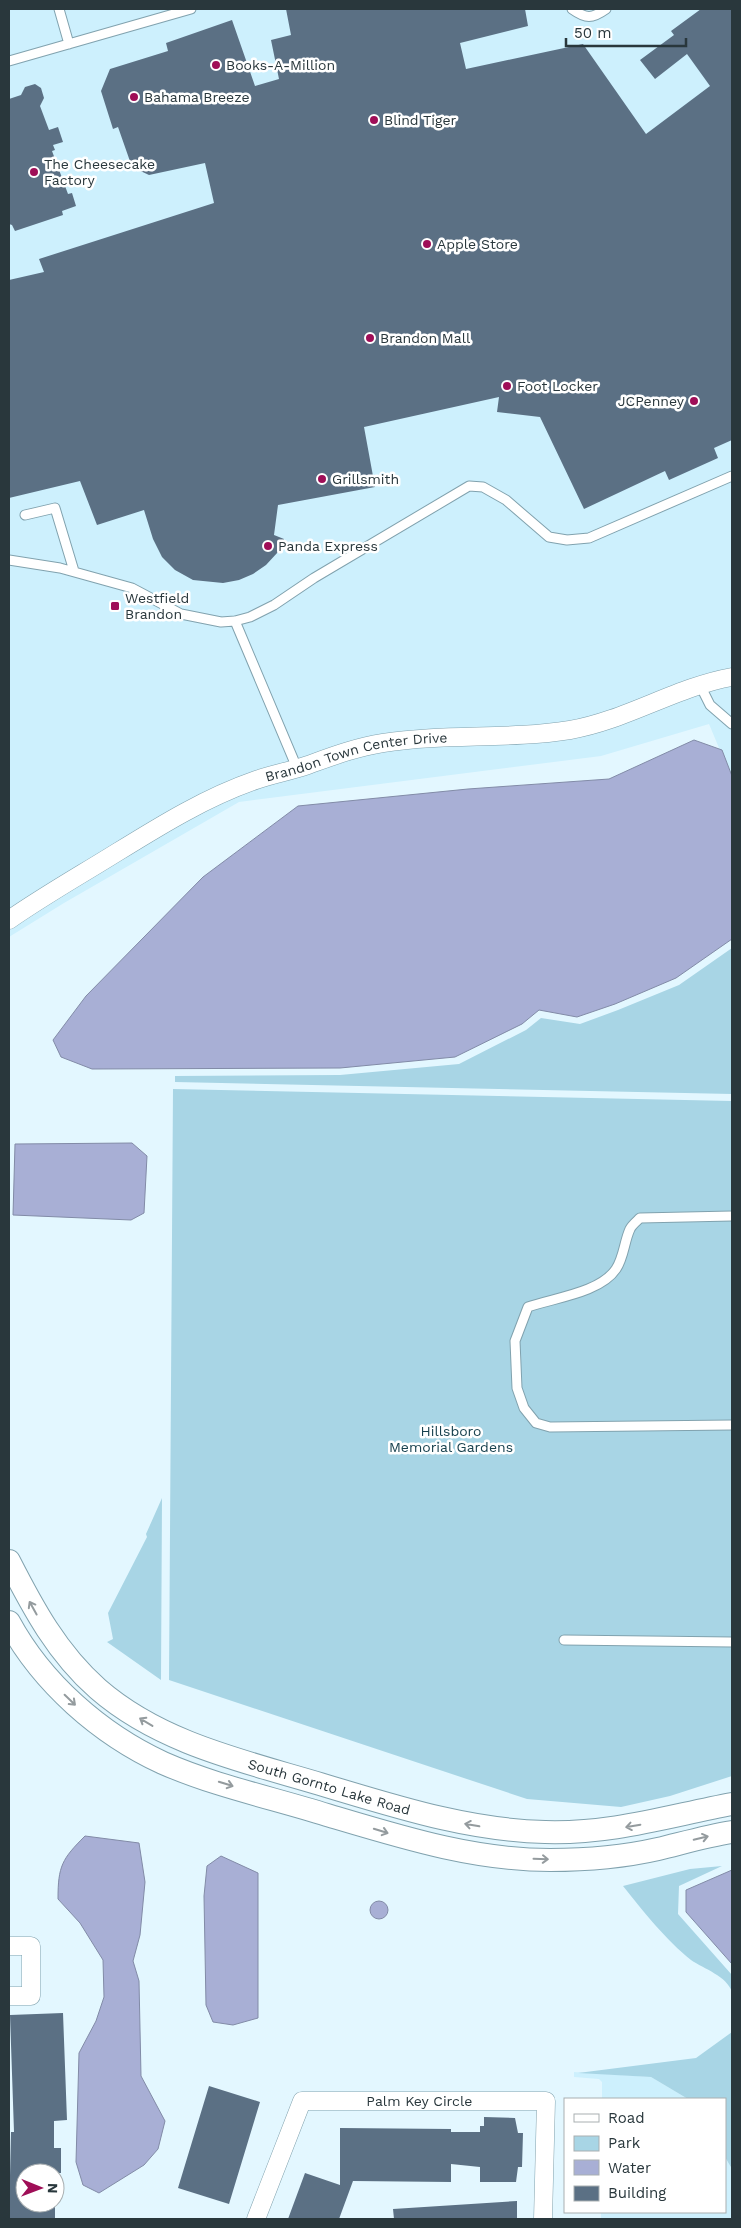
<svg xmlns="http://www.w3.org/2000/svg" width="741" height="2228" font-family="'Work Sans',sans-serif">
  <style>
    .built { fill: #cdf0fd }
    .green { fill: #a8d5e5 }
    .water { fill: #a8afd5; stroke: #828ba7 }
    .building { fill: #5b7084 }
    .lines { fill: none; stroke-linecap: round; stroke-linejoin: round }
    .service-casing { stroke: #81a2ae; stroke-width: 11 }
    .minor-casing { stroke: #81a2ae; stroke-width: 19 }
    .tertiary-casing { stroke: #81a2ae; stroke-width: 24 }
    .service { stroke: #fff; stroke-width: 9 }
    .minor { stroke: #fff; stroke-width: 18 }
    .tertiary { stroke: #fff; stroke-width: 22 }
    .oneway { stroke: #949b9e }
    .poi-dot { fill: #9f0e57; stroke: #fff; stroke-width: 2 }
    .labels { text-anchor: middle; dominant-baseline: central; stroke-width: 5; stroke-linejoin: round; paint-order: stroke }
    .poi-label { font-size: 14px; fill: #29373c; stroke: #fff; text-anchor: start }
    .street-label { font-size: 14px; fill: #29373c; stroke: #fff }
    .park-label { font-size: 14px; fill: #18414e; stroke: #fff }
  </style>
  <rect width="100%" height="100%" fill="#e3f7ff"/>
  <!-- built -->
  <path class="built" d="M9,9H732V779L709,724L601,756L239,802L64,903L9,937Z
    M574,2072L651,2077L688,2099H602V2082L599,2079L574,2077Z
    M725,2157L732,2169V2219H601V2212H725Z"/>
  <!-- green -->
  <path class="green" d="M732,948V1094L175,1082V1076L340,1075L459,1064L526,1030L541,1018L580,1024L618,1010L679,985Z
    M173,1089L732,1101V1776L670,1796L621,1807L527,1799L169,1680Z
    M162,1498L161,1680L107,1642L113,1639L108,1613L147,1537L146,1534Z
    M722,1866L679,1886L678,1914L732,1975V1992C727,1976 704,1969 691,1960C667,1941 642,1910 623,1886L690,1869Z
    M732,2032V2169L725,2157V2099H688L651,2077L578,2073L696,2058Z"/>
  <!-- water -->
  <path class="water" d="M694,740L722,750L732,776V939L676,978L615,1004L577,1017L539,1010L522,1024L455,1057L340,1068L92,1069L61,1057L53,1040L86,996L203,877L298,806L468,789L609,779Z
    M132,1143L147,1156L144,1213L131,1220L13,1215L15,1144Z
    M85,1836L139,1843L145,1882L140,1935L133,1961L139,1981L141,2076L165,2121L158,2149L144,2165L99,2193L83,2185L76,2162L79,2053L96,2021L104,1997L103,1960L80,1923L58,1899C58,1866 62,1859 85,1836Z
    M221,1856L258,1873V2018L233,2025L213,2022L206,2005L204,1896L207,1866Z
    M732,1870V1964L686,1912V1890Z
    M370 1910a9 9 0 1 1 18 0a9 9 0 1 1-18 0Z"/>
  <!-- building -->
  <path class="building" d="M286,9H525L528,26L460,43L466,69L583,44L646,134L710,86L687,54L655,79L640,60L674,35L671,31L701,9H732V440L714,448L718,458L669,480L665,471L584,509L540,417L497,412L499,397L364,427L375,487L278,505L274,535L284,539L278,552L266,565L253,574L239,580L223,583L193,580L175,570L162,557L153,539L144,510L97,525L80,481L9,498V280L44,272L39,259L214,203L205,163L149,175L132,167L118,127L113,129L101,91L110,69L168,51L166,43L232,20L255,86L279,79L271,40L291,35Z
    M35,84L41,88L44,98L40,106L49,130L58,127L63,142L53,145L55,150L52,151L68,194L72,193L76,206L62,211L63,215L15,231L12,225L9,224V99L21,95L25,87Z
    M63,2013L67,2120L54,2121V2148H61V2173H25V2203H55V2219H9L11,2132H14L10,2015Z
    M209,2086L260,2102L229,2204L178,2188Z
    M484,2117L515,2118L518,2133H523L522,2167H518L516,2182H480V2167L451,2164V2182L353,2181L339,2219H288L305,2173L340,2185V2128L451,2129V2132H480V2126H484Z
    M517,2201V2219H394L393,2209Z"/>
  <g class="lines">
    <!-- service casing -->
    <g class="service-casing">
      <path id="service" d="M59,9L69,44
        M572,9C586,19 592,19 606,9
        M9,61L191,9
        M25,515L55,508L74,571
        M9,560L60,568L132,588L181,614L221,622L235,621L250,617L274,605L314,578L469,486L483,487L506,500L549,537L567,540L589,538L732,476
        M235,621L297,768
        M700,685L710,705L732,724
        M732,1216L640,1218C637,1221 632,1225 630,1229C624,1242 624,1257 616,1269C600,1293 553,1298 528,1307L515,1341L517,1388L524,1408L536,1423L550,1427L732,1425
        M564,1640L732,1642"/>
    </g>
    <!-- minor casing -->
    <g class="minor-casing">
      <g id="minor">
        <path id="s1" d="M9,920C42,897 77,877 111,856C158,827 204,798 256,780C273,774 291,771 308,765C333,756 357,747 383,743C445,733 508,740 570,730C627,720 676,687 732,677"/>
        <path d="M9,1946H31V1996H9"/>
        <path id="s2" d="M256,2219L302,2101H546L543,2219"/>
      </g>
    </g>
    <!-- tertiary casing -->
    <g class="tertiary-casing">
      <g id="tertiary">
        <path id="s3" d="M9,1561C33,1608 57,1653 98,1689C160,1743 243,1761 320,1784C394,1806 466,1830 545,1832C612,1834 668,1816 732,1804"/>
        <path d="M9,1622C42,1683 100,1734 163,1763C215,1786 273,1798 327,1815C401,1837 473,1860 550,1860C586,1860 623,1857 658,1849C683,1843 707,1836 732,1832"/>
      </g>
    </g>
    <!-- service -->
    <use href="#service" class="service"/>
    <!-- minor -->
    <use href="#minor" class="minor"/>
    <!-- tertiary -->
    <use href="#tertiary" class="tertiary"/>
  </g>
  <!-- one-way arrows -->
  <defs><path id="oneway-shaft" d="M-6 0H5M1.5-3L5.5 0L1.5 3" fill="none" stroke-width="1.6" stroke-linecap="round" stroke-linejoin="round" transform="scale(1.25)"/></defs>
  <g class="oneway">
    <use href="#oneway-shaft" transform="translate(33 1608) rotate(-119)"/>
    <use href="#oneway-shaft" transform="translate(70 1700) rotate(44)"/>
    <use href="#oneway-shaft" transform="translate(146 1722) rotate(-149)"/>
    <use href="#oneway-shaft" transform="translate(226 1784) rotate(17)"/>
    <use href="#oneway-shaft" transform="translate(472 1825) rotate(-170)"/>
    <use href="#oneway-shaft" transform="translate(633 1826) rotate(170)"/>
    <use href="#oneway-shaft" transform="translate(381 1831) rotate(17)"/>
    <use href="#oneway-shaft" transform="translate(701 1838) rotate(-13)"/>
    <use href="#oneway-shaft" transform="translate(541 1859) rotate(2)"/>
  </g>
  <!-- markers -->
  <g class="poi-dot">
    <circle cx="216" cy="65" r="5"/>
    <circle cx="134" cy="97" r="5"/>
    <circle cx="374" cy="120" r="5"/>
    <circle cx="34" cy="172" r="5"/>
    <circle cx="427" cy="244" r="5"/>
    <circle cx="370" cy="338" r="5"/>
    <circle cx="507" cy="386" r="5"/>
    <circle cx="694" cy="401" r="5"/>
    <circle cx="322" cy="479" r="5"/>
    <circle cx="268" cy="546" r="5"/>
    <rect x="110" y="601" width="10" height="10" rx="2.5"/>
  </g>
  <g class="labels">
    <!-- poi labels -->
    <g class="poi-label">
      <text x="226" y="65">Books-A-Million</text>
      <text x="144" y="97">Bahama Breeze</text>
      <text x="384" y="120">Blind Tiger</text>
      <text x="44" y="164">The Cheesecake<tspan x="44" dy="16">Factory</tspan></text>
      <text x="437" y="244">Apple Store</text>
      <text x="380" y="338">Brandon Mall</text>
      <text x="517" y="386">Foot Locker</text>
      <text x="684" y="401" text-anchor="end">JCPenney</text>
      <text x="332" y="479">Grillsmith</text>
      <text x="278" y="546">Panda Express</text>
      <text x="125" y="598">Westfield<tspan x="125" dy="16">Brandon</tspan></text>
    </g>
    <!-- street labels -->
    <g class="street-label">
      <text stroke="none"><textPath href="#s1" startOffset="388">Brandon Town Center Drive</textPath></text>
      <text stroke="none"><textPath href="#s3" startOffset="410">South Gornto Lake Road</textPath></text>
      <text stroke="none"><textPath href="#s2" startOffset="244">Palm Key Circle</textPath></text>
    </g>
    <!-- park labels -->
    <g class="park-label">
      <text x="451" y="1431">Hillsboro<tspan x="451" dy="16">Memorial Gardens</tspan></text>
    </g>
  </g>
  <!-- border -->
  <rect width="741" height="2228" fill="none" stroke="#29373c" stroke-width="20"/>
  <!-- legend -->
  <rect x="564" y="2098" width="162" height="115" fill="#ffffff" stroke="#a9afb1"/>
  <rect x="574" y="2114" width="25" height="8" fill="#ffffff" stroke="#a9afb1"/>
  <text x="608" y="2123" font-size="15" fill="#29373c">Road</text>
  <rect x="574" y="2136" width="25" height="15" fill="#a8d5e5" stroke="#a9afb1"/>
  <text x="608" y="2148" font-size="15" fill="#29373c">Park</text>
  <rect x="574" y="2160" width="25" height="15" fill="#a8afd5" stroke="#a9afb1"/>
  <text x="608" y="2173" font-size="15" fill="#29373c">Water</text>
  <rect x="574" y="2186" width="25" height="15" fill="#5b7084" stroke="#a9afb1"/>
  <text x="608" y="2198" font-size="15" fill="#29373c">Building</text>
  <!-- north arrow -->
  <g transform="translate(40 2188) rotate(91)"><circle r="24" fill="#ffffff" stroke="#a9afb1"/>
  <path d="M0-4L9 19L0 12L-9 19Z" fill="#9f0e57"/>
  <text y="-8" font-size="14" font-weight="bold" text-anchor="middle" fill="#29373c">N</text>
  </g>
  <!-- scale -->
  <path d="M566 38v8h120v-8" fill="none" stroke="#29373c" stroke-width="2.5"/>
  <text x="574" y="38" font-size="15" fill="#29373c" stroke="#ffffff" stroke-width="4" paint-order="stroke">50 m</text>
</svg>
